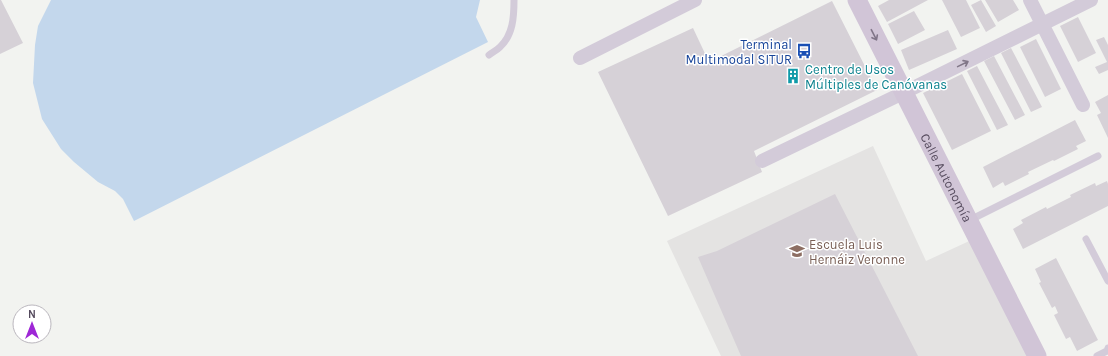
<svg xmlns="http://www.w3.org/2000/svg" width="1108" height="356" font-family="Karla,sans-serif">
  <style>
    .education { fill: #e4e3e2 }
    .green { fill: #c3d7ec }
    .building { fill: #d6d1d7 }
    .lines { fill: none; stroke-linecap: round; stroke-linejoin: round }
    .lane { stroke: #d3cbd9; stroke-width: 7 }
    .street { stroke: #d3cbd9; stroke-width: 14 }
    .secondary { stroke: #d1c5d7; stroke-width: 19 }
    .oneway { stroke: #807588 }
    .oneway2 { stroke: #817788 }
    .labels { text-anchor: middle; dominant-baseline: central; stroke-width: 3; stroke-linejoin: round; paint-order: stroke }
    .transit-label { font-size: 13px; fill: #164399; stroke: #fff; text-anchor: end }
    .culture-label { font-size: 13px; fill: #0d838f; stroke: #fff; text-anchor: start }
    .street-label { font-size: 13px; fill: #554a5d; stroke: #fff }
    .education-label { font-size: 13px; fill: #785e54; stroke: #fff; text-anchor: start }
  </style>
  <rect width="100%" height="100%" fill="#f2f3f0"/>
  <!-- education -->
  <path class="education" d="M873,146L926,261L978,237L1034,356H721L667,241Z"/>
  <!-- green -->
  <path class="green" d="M51,0H480L476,17L488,42L134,221L123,199L115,191L98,182L74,162L61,149L42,119L33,83L35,45L38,26Z"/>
  <!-- building -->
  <path class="building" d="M0,0H1L23,43L0,54Z
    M889,0H928L887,22L878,6Z
    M942,0H966L980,28L961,37Z
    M981,0L996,26L986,32L971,5Z
    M985,0H1013L1019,10L998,22Z
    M832,1L877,90L754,151L762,172L668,216L598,72L693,28L709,62Z
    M914,11L925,30L898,44L888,24Z
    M1078,17L1096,53L1078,62L1060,26Z
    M948,30L957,49L909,70L901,50Z
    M1104,37L1108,45V70L1099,74L1095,67L1107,62L1096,40Z
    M1036,39L1061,89L1045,97L1020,47Z
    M1011,48L1042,107L1031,112L1001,53Z
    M994,56L1025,115L1015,120L984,61Z
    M977,66L1008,125L997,130L967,71Z
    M962,74L991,131L952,150L923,93Z
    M1108,95V138L1097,115L1101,113L1095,102Z
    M1075,120L1086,141L1076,146L1078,149L1054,161L1053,160L1028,172L1029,174L1005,186L1003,182L993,188L983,167Z
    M1107,181L1108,184V206L1023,249L1013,229L1023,223L1021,220L1046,207L1047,209L1071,197L1070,195L1095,183L1096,186Z
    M835,194L918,356H741L698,257L717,251Z
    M1056,258L1098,340L1077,351L1070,337L1066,339L1054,315L1058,313L1055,306L1052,308L1039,283L1041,282L1035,269Z"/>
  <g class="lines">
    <!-- lane -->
    <path class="lane" d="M489,55C493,52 497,50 500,47C513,35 514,17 514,0
      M970,220L1098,156
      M1086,239L1108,281
      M1097,356L1107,351L1108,348"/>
    <!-- street -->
    <path class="street" d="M1030,0L1083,105
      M580,58L695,0
      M762,161L903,93L1091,0"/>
    <!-- secondary -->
    <path class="secondary" id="s1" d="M857,0C916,119 978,237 1037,356"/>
  </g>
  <!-- one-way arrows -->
  <defs><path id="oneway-shaft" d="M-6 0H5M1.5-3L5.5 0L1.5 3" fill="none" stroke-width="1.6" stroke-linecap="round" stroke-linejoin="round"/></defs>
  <use class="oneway" href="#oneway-shaft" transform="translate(874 35) rotate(63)"/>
  <use class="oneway2" href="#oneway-shaft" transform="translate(963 64) rotate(-26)"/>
  <!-- icons -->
  <defs>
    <g id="bus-bare" transform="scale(1.2)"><path d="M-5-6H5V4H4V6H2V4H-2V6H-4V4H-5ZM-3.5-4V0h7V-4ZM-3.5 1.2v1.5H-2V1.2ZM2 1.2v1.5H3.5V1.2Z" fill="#1a4fb4" stroke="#fff" stroke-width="2.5" paint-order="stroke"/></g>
    <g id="building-bare" transform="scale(1.2)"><path d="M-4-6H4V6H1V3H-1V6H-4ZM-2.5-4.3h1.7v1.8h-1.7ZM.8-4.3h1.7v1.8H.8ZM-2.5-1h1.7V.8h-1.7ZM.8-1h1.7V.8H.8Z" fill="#0f9aa8" stroke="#fff" stroke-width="2.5" paint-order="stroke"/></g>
    <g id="school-bare" transform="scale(1.2)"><path d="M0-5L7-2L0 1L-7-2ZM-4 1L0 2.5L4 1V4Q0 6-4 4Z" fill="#8d6e63" stroke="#fff" stroke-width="2.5" paint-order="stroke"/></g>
  </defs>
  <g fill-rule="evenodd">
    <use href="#bus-bare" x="804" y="51"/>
    <use href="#building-bare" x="793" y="76"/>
    <use href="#school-bare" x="797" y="251"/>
  </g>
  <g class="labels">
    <!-- transit labels -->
    <g class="transit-label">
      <text x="792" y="44">Terminal<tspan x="792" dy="15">Multimodal SITUR</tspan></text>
    </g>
    <!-- culture labels -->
    <g class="culture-label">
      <text x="805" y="69">Centro de Usos<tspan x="805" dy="15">Múltiples de Canóvanas</tspan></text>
    </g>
    <!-- street labels -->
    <g class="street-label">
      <text stroke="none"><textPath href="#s1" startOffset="199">Calle Autonomía</textPath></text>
    </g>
    <!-- education labels -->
    <g class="education-label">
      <text x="809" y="244">Escuela Luis<tspan x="809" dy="15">Hernáiz Veronne</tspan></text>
    </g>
  </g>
  <!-- north arrow -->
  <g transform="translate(32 324)"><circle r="19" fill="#ffffff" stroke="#bbb7be"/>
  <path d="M0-3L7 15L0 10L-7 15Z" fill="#9e27d6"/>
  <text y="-6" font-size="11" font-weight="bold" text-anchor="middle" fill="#554a5d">N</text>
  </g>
</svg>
